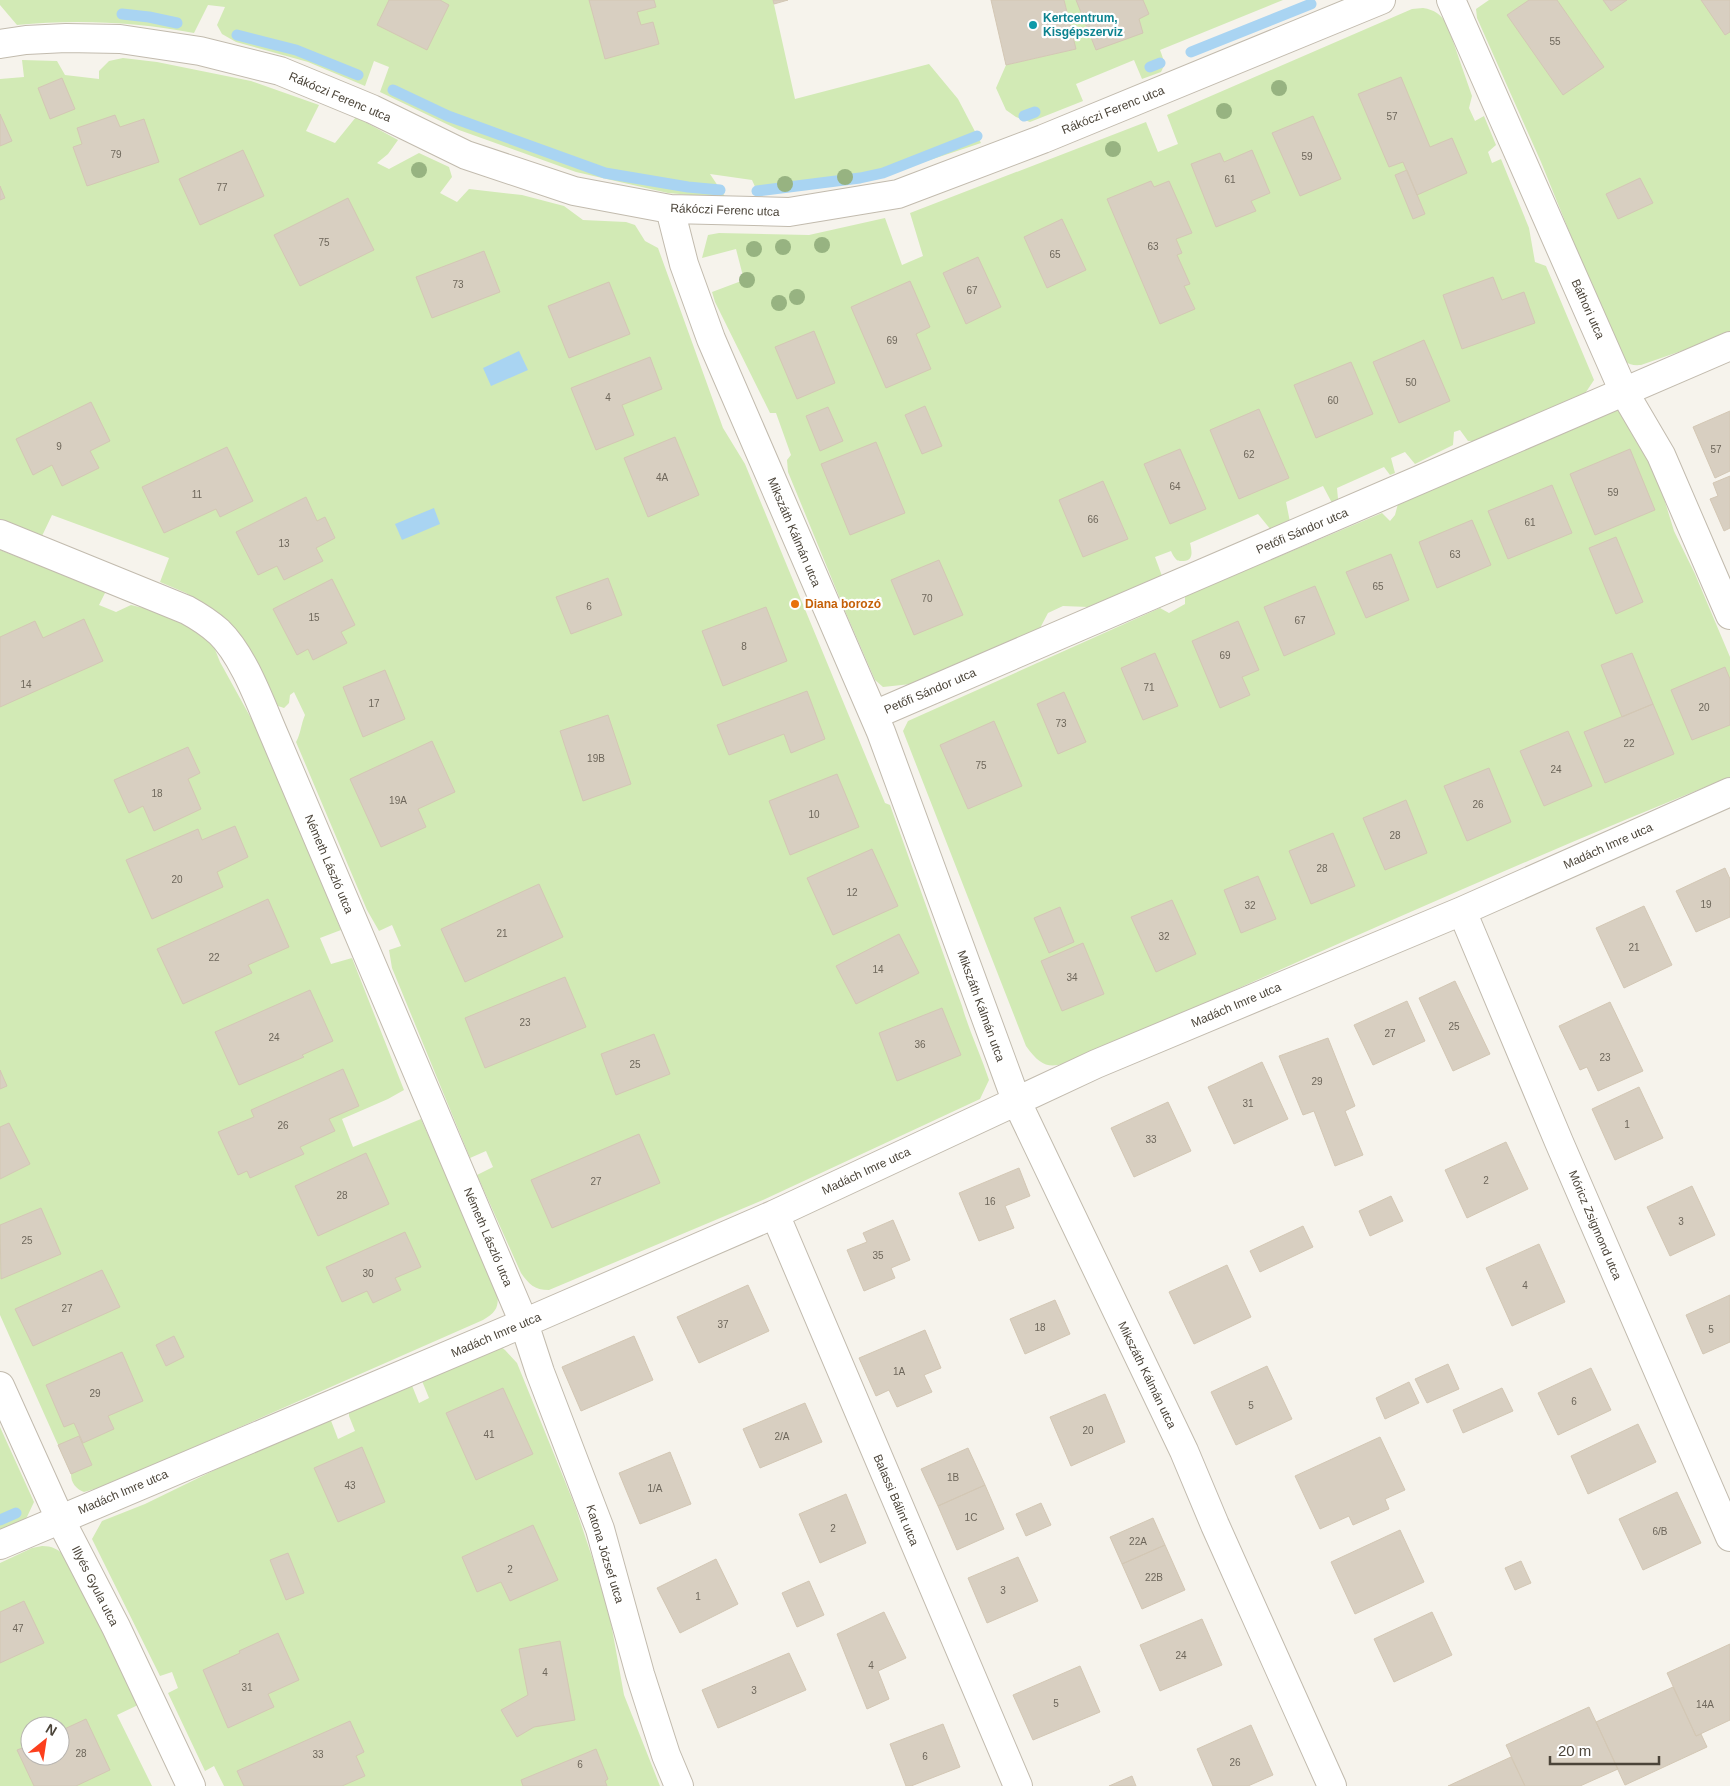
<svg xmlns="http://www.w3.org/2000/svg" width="1730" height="1786" font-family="Helvetica,sans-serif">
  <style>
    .green { fill: #d2eab5; fill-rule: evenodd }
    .water { fill: #a9d4f2 }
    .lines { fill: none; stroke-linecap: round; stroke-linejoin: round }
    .stream { stroke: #a9d4f2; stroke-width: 11 }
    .building { fill: #d8cfc1; stroke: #d3c7b4 }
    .minor-casing { stroke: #c2bbae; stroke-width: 30 }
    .minor { stroke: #fff; stroke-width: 28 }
    .tree { fill: #97b381 }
    .culture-dot { fill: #0f9aa8; stroke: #fff; stroke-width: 2 }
    .food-dot { fill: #e8710a; stroke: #fff; stroke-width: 2 }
    .labels { text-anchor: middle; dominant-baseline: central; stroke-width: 4.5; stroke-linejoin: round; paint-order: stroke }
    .number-label { font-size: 10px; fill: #6e675b }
    .culture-label { font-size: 12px; font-weight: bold; fill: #0d838f; stroke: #fff; text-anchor: start }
    .street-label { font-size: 12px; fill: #4b4439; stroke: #fff }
    .food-label { font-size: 12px; font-weight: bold; fill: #c56008; stroke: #fff; text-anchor: start }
  </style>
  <rect width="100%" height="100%" fill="#f6f3ec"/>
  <!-- green -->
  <path class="green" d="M0,0H773L795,99L929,64L958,99L981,143L870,180L775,193L757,191L752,180L710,174L726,198L668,193L576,172L459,130L380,92L389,67L374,61L365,86L308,62L236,42L222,34L217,25L225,7L208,5L194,33C136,22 76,19 17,25L0,5Z
    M1064,0H1283L1160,50C1163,58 1166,64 1161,72L1142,79L1134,60L1076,84L1083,101L1030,122L1016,117L1006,110L996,88L1006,65L1075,49Z
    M1489,0H1730V334L1641,365C1627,366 1625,362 1618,352L1541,162L1477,18L1476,9Z
    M1423,8C1435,10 1440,14 1447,24L1472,96L1469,108L1475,121L1484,116L1496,145L1488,152L1492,163L1501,159L1529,228L1535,262L1546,266L1594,380L1584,395L1477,441H1468L1460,430L1454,432L1453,445L1415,464L1405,452L1391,458L1395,473L1390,475L1384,467L1337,488L1338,499L1332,503L1323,486L1286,502L1290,522L1271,530L1258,514L1190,543C1192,551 1194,562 1182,561C1179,561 1177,561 1175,558C1173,556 1172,553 1171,551L1155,557L1162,576L1088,607L1063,606L1048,613L1038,632L911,684L883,687L875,680L845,611L788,472L787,460L791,455L776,413H770L715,302L712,292L744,280L736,249L702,258L708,235L719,233L809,235L885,218L902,265L923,256L910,213L1146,122L1158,152L1178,144L1167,115L1412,9Z
    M123,58L157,62L251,81L319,105L306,131L335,143L356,117L398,140L388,154L377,163L389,169L419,153L449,167L452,177L440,193L457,202L469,189L522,195L564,206L583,220L626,222L635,225L645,241L658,248L723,428L745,464L885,803L890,805L962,1006C969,1031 981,1055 989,1080L980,1099L763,1200L549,1290C534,1290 529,1284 521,1273L477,1175L493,1167L486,1151L470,1158L392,968L389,950L401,946L392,925L379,931L367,910L299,749L296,742C301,733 301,724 305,715L294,692L290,695L289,703L284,708L278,706L250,649L225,618L186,593L160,582L169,558L52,515L42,536L0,519V79L24,77L22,60L57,61L65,75L99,79V71L109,61Z
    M1620,408L1629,417L1658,479L1674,531L1695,574L1730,657V777C1510,865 1294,964 1077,1060C1051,1068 1043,1070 1026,1046L903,731L908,721L1160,608L1169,613L1185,604V596L1382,513L1390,521L1395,515L1399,500Z
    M0,550L106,591L99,605L116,612L131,605L164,613L191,626L214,647L220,662L263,740L341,930L320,938L331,964L352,958L404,1090L388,1099L342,1119L353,1147L421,1119L497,1289C499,1306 498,1311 483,1320L108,1485L84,1492C76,1489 71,1483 71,1474L0,1315Z
    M501,1347L505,1350L517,1363L575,1506L594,1563L609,1612L624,1695L660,1786H224L214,1766L205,1771L168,1693L178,1688L172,1672L160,1676L92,1539L102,1521L145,1504L225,1465L330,1418L338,1439L355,1431L349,1416V1409L411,1383L419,1403L429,1398L422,1381Z
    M0,1427L34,1502L26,1519L0,1531Z
    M42,1546C52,1546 58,1549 65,1556L140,1701L138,1705L117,1715L152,1786H0V1563L32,1548ZM30,1726H60V1756H30Z"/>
  <!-- water -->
  <path class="water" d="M519,351L528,370L491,386L483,368Z
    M434,508L440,524L402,540L395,524Z"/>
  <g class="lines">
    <!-- stream -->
    <path class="stream" d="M122,14L149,17L177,23
      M237,35L296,50L358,75
      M1191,52L1311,4
      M1150,67L1160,63
      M393,90L448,116L605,173L688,187L720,190
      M1024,116L1035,112
      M757,191L860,178L883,173L977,136
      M0,1520L16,1513"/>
  </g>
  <!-- building -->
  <path class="building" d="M389,0H440L449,5L427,50L377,25Z
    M589,0H654L656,7L637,12L641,25L653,22L659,44L605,59Z
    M773,0H788L774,4Z
    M991,0H1064L1076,49L1006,65Z
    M1076,0H1143L1149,14L1139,19L1143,33L1096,50Z
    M1529,0H1557L1604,67L1563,95L1507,15Z
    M1603,0H1627L1611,11Z
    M1701,0H1730V32L1725,35Z
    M1401,77L1430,147L1452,138L1467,173L1417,195L1403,162L1389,167L1358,94Z
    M62,78L75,109L50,119L38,88Z
    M0,114L12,141L0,146Z
    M115,115L120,127L144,119L159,162L87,186L73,147L82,144L77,128Z
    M1313,116L1341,179L1300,196L1272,133Z
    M243,150L264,196L200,225L179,179Z
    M1252,150L1270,193L1251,201L1256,211L1216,227L1191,164L1220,153L1224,162Z
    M1407,170L1425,214L1413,219L1395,175Z
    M1640,178L1653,203L1618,219L1606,194Z
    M1151,181L1154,187L1169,181L1192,233L1176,239L1182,253L1177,255L1190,284L1184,286L1195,309L1160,324L1107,199Z
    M0,186L5,198L0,200Z
    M348,198L374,250L300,286L274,235Z
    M1062,219L1086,270L1047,288L1024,237Z
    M484,251L500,292L432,318L416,277Z
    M978,257L1001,307L966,324L943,273Z
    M1493,277L1502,300L1524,292L1535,323L1462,349L1443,295Z
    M910,281L930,327L916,334L931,369L886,388L851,307Z
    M609,282L630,334L569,358L548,306Z
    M814,331L835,383L797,399L775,347Z
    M1424,340L1450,401L1399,423L1373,362Z
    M650,357L662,389L622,405L634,435L596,450L571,388Z
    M1351,362L1373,414L1316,438L1294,385Z
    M91,402L110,441L90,451L99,468L62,486L52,465L33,475L16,439Z
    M925,406L942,446L922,454L905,415Z
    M828,407L843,441L820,451L806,416Z
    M1259,409L1289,478L1239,499L1210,430Z
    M1730,411V471L1715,478L1693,427Z
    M675,437L699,495L648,517L624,458Z
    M876,442L905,513L850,535L821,464Z
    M227,447L253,501L220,517L216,509L164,533L142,487Z
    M1180,449L1206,509L1170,524L1144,464Z
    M1630,449L1655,510L1595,535L1570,474Z
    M1730,476V528L1724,531L1710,499L1718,496L1713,483Z
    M1103,481L1128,539L1083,557L1059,500Z
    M1552,485L1572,533L1508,559L1488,511Z
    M306,497L317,521L325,517L335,538L316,548L323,561L284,580L277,566L258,575L236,532Z
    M1472,520L1491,565L1437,588L1419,542Z
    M1616,537L1643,602L1616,614L1589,548Z
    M1391,554L1409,600L1366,618L1346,572Z
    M939,560L963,615L914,635L891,580Z
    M608,578L622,615L571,634L556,597Z
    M332,579L355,625L341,632L347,643L313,660L308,649L297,655L273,609Z
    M1315,586L1335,634L1284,656L1264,607Z
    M766,607L787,661L723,686L702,631Z
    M84,619L103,661L0,707V637L35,621L43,638Z
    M1238,621L1259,670L1242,677L1250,695L1220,708L1192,641Z
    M1155,653L1178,706L1143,720L1121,668Z
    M1632,653L1653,704L1622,717L1601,665Z
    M1725,667L1730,679V725L1692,740L1671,690Z
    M385,670L405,719L363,737L343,687Z
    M807,691L825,739L791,753L784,734L729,755L717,725Z
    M1064,692L1086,742L1058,754L1037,704Z
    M1653,704L1674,754L1605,783L1584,732Z
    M608,715L631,784L583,801L560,731Z
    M994,721L1022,786L968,809L940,745Z
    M1568,731L1592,786L1544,806L1520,751Z
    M432,741L455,792L418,809L426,827L381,847L350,779Z
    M188,747L200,773L188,779L201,809L154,831L143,806L129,813L114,780Z
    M1489,768L1511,822L1467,841L1444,786Z
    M837,774L859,827L790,855L769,801Z
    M1406,800L1427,853L1385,870L1363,818Z
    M235,826L248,857L217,872L223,887L152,919L126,860L198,829L202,840Z
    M1333,833L1355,886L1311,904L1289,851Z
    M872,849L898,906L833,935L807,878Z
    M1725,868L1730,879V917L1696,932L1676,891Z
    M1258,876L1276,919L1241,933L1224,890Z
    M539,884L563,937L465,982L441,929Z
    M268,899L289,947L248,965L252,973L183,1004L157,949Z
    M1172,900L1196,954L1156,972L1131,917Z
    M1644,906L1672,965L1624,988L1596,928Z
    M1060,907L1074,942L1049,953L1034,918Z
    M899,934L919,973L856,1004L836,966Z
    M1083,943L1104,994L1062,1011L1041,961Z
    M565,977L586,1027L485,1068L465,1018Z
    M1455,981L1490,1054L1453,1071L1419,998Z
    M310,990L333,1041L302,1055L304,1057L239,1085L215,1032Z
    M1407,1001L1425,1041L1373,1065L1354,1025Z
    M1610,1002L1643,1071L1598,1091L1587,1067L1580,1070L1559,1026Z
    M942,1008L961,1055L897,1081L879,1033Z
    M654,1034L670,1074L616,1095L601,1054Z
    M1328,1038L1355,1106L1345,1111L1363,1155L1335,1166L1314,1111L1303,1115L1279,1056Z
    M1262,1062L1288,1119L1234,1144L1208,1087Z
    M343,1069L359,1106L329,1119L335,1131L300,1147L304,1154L250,1178L247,1171L238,1175L218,1132L254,1117L251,1110Z
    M0,1070L7,1086L0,1089Z
    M1639,1087L1663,1138L1615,1160L1592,1109Z
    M1168,1102L1191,1151L1134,1177L1111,1128Z
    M9,1123L30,1164L0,1179V1127Z
    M639,1134L660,1183L552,1228L531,1180Z
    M1506,1142L1528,1189L1467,1218L1445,1170Z
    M366,1153L389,1204L318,1236L295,1186Z
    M1019,1168L1030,1196L1005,1206L1014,1228L979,1241L959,1193Z
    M1692,1186L1715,1235L1670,1256L1647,1207Z
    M1391,1196L1403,1221L1370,1236L1359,1211Z
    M41,1208L61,1254L1,1279L0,1225Z
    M893,1220L910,1260L891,1268L895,1278L864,1291L847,1250L867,1242L863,1233Z
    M1303,1226L1313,1247L1260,1272L1250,1251Z
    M405,1232L421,1267L395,1278L401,1290L373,1303L367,1291L342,1302L326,1267Z
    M1539,1244L1565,1302L1512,1326L1486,1268Z
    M1227,1265L1251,1317L1194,1344L1169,1292Z
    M102,1270L120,1307L33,1346L15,1309Z
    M748,1285L769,1331L699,1363L677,1317Z
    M1730,1295V1342L1703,1354L1686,1315Z
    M1055,1300L1070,1334L1025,1354L1010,1319Z
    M925,1330L941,1368L924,1375L932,1392L897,1407L889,1390L876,1396L859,1358Z
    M174,1336L184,1357L166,1366L156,1345Z
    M634,1336L653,1380L581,1411L562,1367Z
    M122,1352L143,1401L108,1416L114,1429L83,1443L74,1423L64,1427L46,1385Z
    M1448,1364L1459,1389L1427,1403L1415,1379Z
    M1267,1366L1292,1419L1236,1445L1211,1392Z
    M1591,1368L1611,1410L1558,1435L1538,1393Z
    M1409,1382L1419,1403L1385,1419L1376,1398Z
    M503,1388L533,1454L476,1480L446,1413Z
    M1502,1388L1513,1411L1463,1433L1453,1410Z
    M1105,1394L1125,1442L1071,1466L1050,1417Z
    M805,1403L822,1442L760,1468L743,1429Z
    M1638,1424L1656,1462L1588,1494L1571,1456Z
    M79,1436L92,1465L71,1474L58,1445Z
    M1380,1437L1405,1490L1385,1499L1389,1509L1353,1525L1349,1516L1320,1529L1295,1476Z
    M362,1447L385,1502L338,1522L314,1468Z
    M968,1448L985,1485L938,1506L921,1469Z
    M670,1452L691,1504L640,1524L619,1473Z
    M985,1485L1004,1529L957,1550L938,1506Z
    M1677,1492L1701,1543L1643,1570L1619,1519Z
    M846,1494L866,1543L820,1563L799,1514Z
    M1041,1503L1051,1525L1026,1536L1016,1514Z
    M1153,1518L1165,1545L1122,1564L1110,1537Z
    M533,1525L558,1580L510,1601L501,1582L477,1592L462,1557Z
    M1400,1530L1424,1582L1355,1614L1331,1562Z
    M1165,1545L1185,1590L1142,1609L1122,1564Z
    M288,1553L304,1593L286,1600L270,1560Z
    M1018,1557L1038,1601L987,1623L968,1578Z
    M716,1559L738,1604L680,1633L657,1588Z
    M1521,1561L1531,1583L1515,1590L1505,1568Z
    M809,1581L824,1615L797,1627L782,1593Z
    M24,1601L44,1643L0,1663V1612Z
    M884,1612L906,1658L878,1671L889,1699L867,1709L837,1634Z
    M1432,1612L1452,1655L1394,1682L1374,1639Z
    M1202,1619L1222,1665L1160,1691L1140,1645Z
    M278,1633L299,1680L268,1694L274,1707L228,1728L203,1670L240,1653L239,1651Z
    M560,1641L575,1720L534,1727L517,1737L501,1710L528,1695L519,1649Z
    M1730,1644V1720L1696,1736L1667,1673Z
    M789,1653L806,1690L718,1728L702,1690Z
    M1080,1666L1100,1712L1033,1740L1013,1695Z
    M1673,1687L1696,1736L1701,1734L1707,1747L1625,1785L1596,1722Z
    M1589,1707L1618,1769L1580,1786H1525L1506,1745Z
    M86,1719L110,1770L76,1786H34L17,1750L30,1745V1756H60V1731Z
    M350,1721L364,1752L356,1756L365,1776L342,1786H244L237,1771Z
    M943,1724L960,1767L911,1786H906L890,1744Z
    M1251,1725L1273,1775L1248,1786H1213L1197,1749Z
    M596,1749L608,1779L605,1781L607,1786H523L521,1780Z
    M1511,1757L1525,1786H1448Z
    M1132,1776L1136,1786H1109Z"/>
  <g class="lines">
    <!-- minor casing -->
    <g class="minor-casing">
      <path id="minor" d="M1451,0L1624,392L1661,455L1730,615
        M0,44L26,40L66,38L120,39L200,51L280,71L372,109L466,155L574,191L670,209L789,212L898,194L1043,139L1381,0
        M670,209L684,264L711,339L881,732L1016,1100L1184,1451L1215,1525L1332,1786
        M0,534L187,610C198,616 209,623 219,632C244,656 261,705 275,737L524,1323L540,1372L600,1529L640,1674L666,1755L679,1786
        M874,715L1730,346
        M1462,911L1559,1142L1730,1537
        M775,1214L1018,1786
        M0,1386L60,1519L116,1627L191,1786
        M0,1545L524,1323L775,1214L1096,1064L1462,911L1730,792"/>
    </g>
    <!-- minor -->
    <use href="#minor" class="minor"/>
  </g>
  <!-- trees -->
  <g class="tree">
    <circle cx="1279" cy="88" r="8"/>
    <circle cx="1224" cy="111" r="8"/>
    <circle cx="1113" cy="149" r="8"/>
    <circle cx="419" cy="170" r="8"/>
    <circle cx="845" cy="177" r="8"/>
    <circle cx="785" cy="184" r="8"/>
    <circle cx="822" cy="245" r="8"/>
    <circle cx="783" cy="247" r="8"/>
    <circle cx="754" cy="249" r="8"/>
    <circle cx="747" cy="280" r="8"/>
    <circle cx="797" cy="297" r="8"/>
    <circle cx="779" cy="303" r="8"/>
  </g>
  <!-- markers -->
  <circle class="culture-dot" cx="1033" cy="25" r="5"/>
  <circle class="food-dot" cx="795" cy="604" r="5"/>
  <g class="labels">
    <!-- number labels -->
    <g class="number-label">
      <text x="1555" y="41">55</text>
      <text x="1392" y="116">57</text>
      <text x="116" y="154">79</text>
      <text x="1307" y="156">59</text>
      <text x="1230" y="179">61</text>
      <text x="222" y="187">77</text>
      <text x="324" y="242">75</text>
      <text x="1153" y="246">63</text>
      <text x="1055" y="254">65</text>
      <text x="458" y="284">73</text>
      <text x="972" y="290">67</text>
      <text x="892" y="340">69</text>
      <text x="1411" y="382">50</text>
      <text x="608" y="397">4</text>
      <text x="1333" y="400">60</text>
      <text x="59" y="446">9</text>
      <text x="1716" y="449">57</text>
      <text x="1249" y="454">62</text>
      <text x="662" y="477">4A</text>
      <text x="1175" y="486">64</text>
      <text x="1613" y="492">59</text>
      <text x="197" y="494">11</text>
      <text x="1093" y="519">66</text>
      <text x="1530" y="522">61</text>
      <text x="284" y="543">13</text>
      <text x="1455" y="554">63</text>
      <text x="1378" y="586">65</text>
      <text x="927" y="598">70</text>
      <text x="589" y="606">6</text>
      <text x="314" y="617">15</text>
      <text x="1300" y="620">67</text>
      <text x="744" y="646">8</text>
      <text x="1225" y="655">69</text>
      <text x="26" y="684">14</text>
      <text x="1149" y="687">71</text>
      <text x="374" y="703">17</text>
      <text x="1704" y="707">20</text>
      <text x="1061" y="723">73</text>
      <text x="1629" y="743">22</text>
      <text x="596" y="758">19B</text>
      <text x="981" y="765">75</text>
      <text x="1556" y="769">24</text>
      <text x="157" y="793">18</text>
      <text x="398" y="800">19A</text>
      <text x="1478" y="804">26</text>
      <text x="814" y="814">10</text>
      <text x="1395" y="835">28</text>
      <text x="1322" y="868">28</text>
      <text x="177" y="879">20</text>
      <text x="852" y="892">12</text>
      <text x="1706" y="904">19</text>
      <text x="1250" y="905">32</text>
      <text x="502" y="933">21</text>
      <text x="1164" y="936">32</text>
      <text x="1634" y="947">21</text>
      <text x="214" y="957">22</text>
      <text x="878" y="969">14</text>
      <text x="1072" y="977">34</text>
      <text x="525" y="1022">23</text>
      <text x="1454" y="1026">25</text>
      <text x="1390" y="1033">27</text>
      <text x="274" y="1037">24</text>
      <text x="920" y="1044">36</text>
      <text x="1605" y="1057">23</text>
      <text x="635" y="1064">25</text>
      <text x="1317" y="1081">29</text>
      <text x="1248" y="1103">31</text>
      <text x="1627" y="1124">1</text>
      <text x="283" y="1125">26</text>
      <text x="1151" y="1139">33</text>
      <text x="1486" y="1180">2</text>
      <text x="596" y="1181">27</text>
      <text x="342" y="1195">28</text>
      <text x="990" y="1201">16</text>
      <text x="1681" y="1221">3</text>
      <text x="27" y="1240">25</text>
      <text x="878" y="1255">35</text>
      <text x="368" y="1273">30</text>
      <text x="1525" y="1285">4</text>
      <text x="67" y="1308">27</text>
      <text x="723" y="1324">37</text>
      <text x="1040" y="1327">18</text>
      <text x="1711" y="1329">5</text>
      <text x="899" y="1371">1A</text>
      <text x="95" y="1393">29</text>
      <text x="1574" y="1401">6</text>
      <text x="1251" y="1405">5</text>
      <text x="1088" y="1430">20</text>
      <text x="489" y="1434">41</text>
      <text x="782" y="1436">2/A</text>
      <text x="953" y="1477">1B</text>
      <text x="350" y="1485">43</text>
      <text x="655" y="1488">1/A</text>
      <text x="971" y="1517">1C</text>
      <text x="833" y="1528">2</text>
      <text x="1660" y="1531">6/B</text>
      <text x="1138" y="1541">22A</text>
      <text x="510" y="1569">2</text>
      <text x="1154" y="1577">22B</text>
      <text x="1003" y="1590">3</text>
      <text x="698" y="1596">1</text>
      <text x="18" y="1628">47</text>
      <text x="1181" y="1655">24</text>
      <text x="871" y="1665">4</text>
      <text x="545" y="1672">4</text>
      <text x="247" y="1687">31</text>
      <text x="754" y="1690">3</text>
      <text x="1056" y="1703">5</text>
      <text x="1705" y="1704">14A</text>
      <text x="81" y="1753">28</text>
      <text x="318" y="1754">33</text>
      <text x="925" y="1756">6</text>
      <text x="1235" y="1762">26</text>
      <text x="580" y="1764">6</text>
    </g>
    <!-- culture labels -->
    <g class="culture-label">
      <text x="1043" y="18">Kertcentrum,<tspan x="1043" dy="14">Kisgépszerviz</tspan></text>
    </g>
    <!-- street labels -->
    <g class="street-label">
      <text transform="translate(340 97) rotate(23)">Rákóczi Ferenc utca</text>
      <text transform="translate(1113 110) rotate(-22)">Rákóczi Ferenc utca</text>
      <text transform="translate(725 210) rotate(2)">Rákóczi Ferenc utca</text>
      <text transform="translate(1588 309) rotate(66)">Báthori utca</text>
      <text transform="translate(1302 531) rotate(-23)">Petőfi Sándor utca</text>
      <text transform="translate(794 532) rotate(67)">Mikszáth Kálmán utca</text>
      <text transform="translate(930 691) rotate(-23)">Petőfi Sándor utca</text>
      <text transform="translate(1608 846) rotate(-24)">Madách Imre utca</text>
      <text transform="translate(329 864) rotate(67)">Németh László utca</text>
      <text transform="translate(1236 1005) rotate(-23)">Madách Imre utca</text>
      <text transform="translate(981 1006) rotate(70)">Mikszáth Kálmán utca</text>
      <text transform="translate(866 1171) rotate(-25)">Madách Imre utca</text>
      <text transform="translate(1595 1225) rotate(67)">Móricz Zsigmond utca</text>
      <text transform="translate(488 1237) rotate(67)">Németh László utca</text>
      <text transform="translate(496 1335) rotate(-23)">Madách Imre utca</text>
      <text transform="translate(1147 1375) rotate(64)">Mikszáth Kálmán utca</text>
      <text transform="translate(123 1492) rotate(-23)">Madách Imre utca</text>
      <text transform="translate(896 1500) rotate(67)">Balassi Bálint utca</text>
      <text transform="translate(605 1554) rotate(73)">Katona József utca</text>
      <text transform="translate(95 1586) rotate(63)">Illyés Gyula utca</text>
    </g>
    <!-- food labels -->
    <g class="food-label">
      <text x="805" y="604">Diana borozó</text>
    </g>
  </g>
  <!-- north arrow -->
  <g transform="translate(45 1741) rotate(30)"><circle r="24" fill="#ffffff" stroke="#b7b4b0"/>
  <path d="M0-4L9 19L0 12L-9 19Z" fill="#fc3f1d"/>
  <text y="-8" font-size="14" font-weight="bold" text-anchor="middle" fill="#4b4439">N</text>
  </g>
  <!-- scale -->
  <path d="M1550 1756v8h109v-8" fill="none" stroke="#4b4439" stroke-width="2.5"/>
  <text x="1558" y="1756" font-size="15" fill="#4b4439" stroke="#ffffff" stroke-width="4" paint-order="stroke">20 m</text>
</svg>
